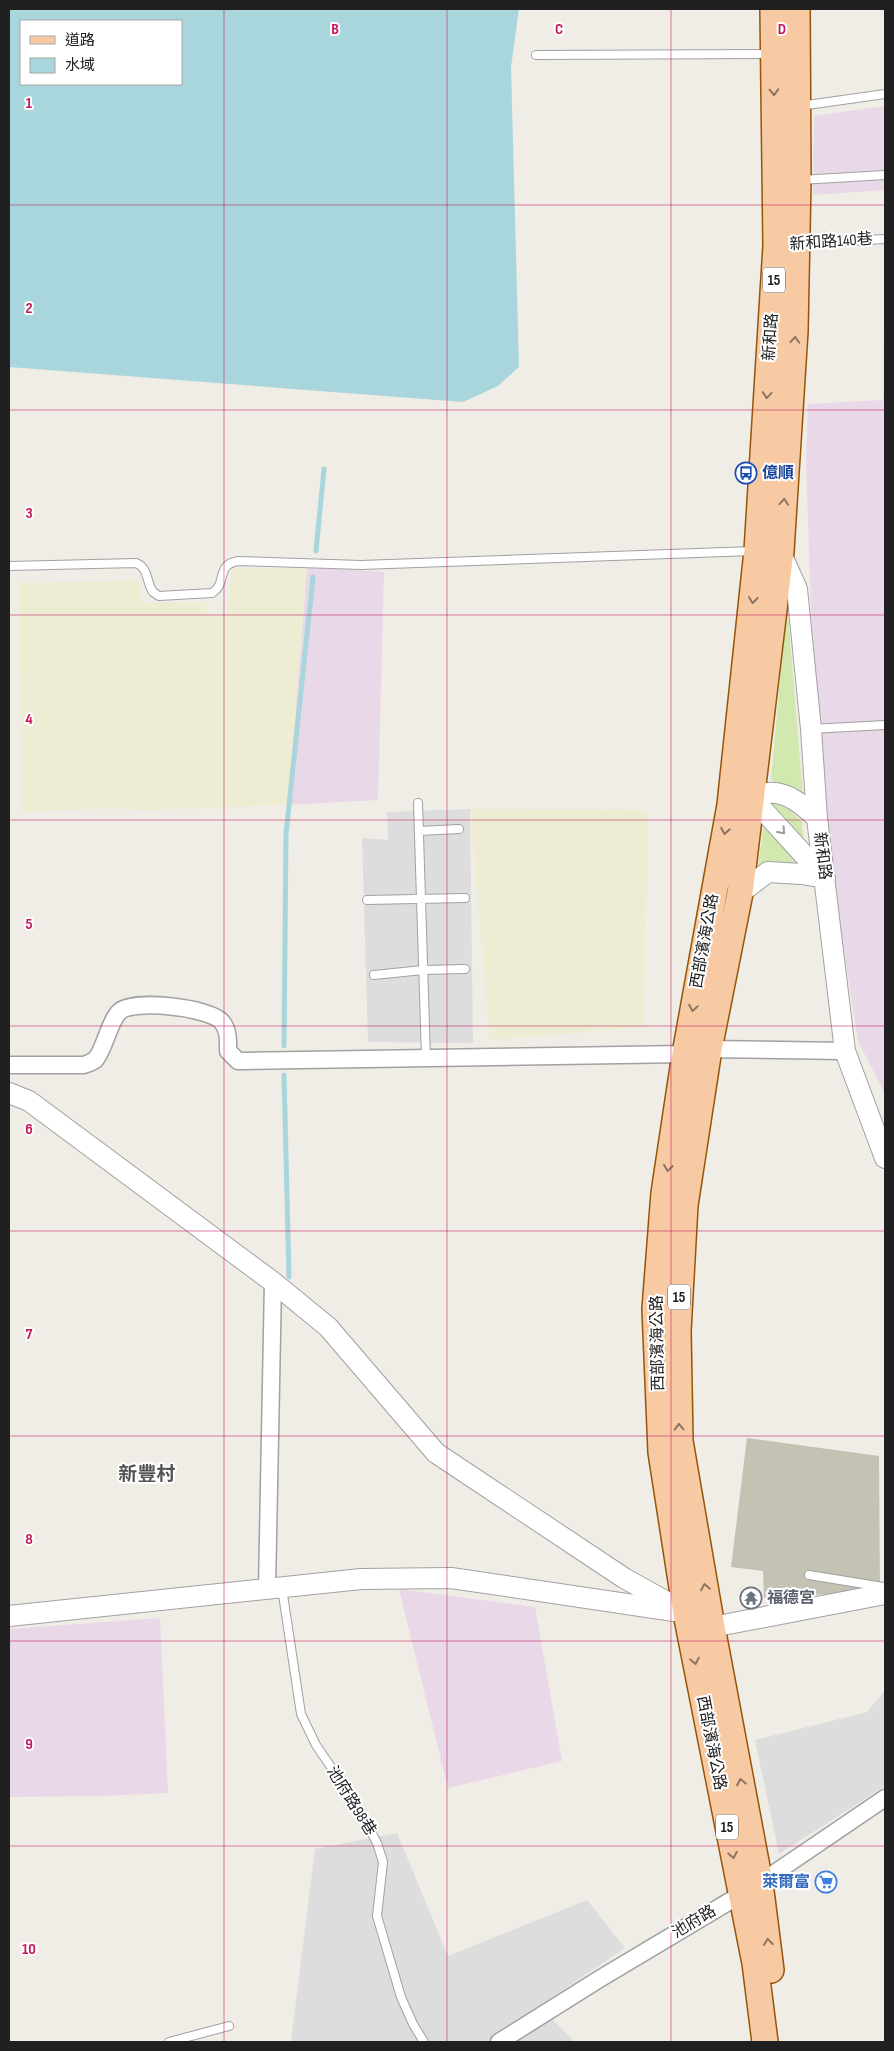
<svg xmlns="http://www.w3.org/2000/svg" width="894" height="2051" font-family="'Sofia Sans Condensed','Noto Sans TC',sans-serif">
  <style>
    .residential { fill: #dedddd }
    .industrial { fill: #e9d8e7 }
    .construction { fill: #c4c2b2 }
    .farmland { fill: #eeecd2 }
    .grass { fill: #d1e8ae }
    .water { fill: #a9d6dc; fill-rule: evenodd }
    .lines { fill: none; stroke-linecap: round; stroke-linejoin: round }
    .stream { stroke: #a9d6dc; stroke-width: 5 }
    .service-casing { stroke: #a1a1a1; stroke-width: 10 }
    .minor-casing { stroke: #a1a1a1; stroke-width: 19 }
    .tertiary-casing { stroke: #a1a1a1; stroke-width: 22 }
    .primary-casing { stroke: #955506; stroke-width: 28 }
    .service { stroke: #fff; stroke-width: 8 }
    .minor { stroke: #fff; stroke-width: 16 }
    .tertiary { stroke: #fff; stroke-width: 20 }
    .primary { stroke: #f8caa3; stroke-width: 25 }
    .oneway { stroke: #8c7562 }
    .oneway2 { stroke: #9b9b9b }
    .grid { fill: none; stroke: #c2185b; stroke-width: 1; stroke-opacity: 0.55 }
    .labels { text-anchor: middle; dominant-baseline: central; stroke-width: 4; stroke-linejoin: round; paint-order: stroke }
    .shield { fill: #fff; stroke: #636363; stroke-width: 1 }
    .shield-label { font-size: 15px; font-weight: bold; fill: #202020 }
    .street-label { font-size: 16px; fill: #202020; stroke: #fff }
    .transit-label { font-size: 16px; font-weight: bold; fill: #164399; stroke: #fff; text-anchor: start }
    .worship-label { font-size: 16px; font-weight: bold; fill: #5b616d; stroke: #fff; text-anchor: start }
    .shop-label { font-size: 16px; font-weight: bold; fill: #366cbe; stroke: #fff; text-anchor: end }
    .quarter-label { font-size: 19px; font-weight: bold; fill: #535353; stroke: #fff }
    .grid-label { font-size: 16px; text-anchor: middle; font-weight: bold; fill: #c2185b; stroke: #fff; stroke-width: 4; stroke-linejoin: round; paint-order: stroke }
  </style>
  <rect width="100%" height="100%" fill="#f0ece6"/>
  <!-- residential -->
  <path class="residential" d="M470,809L473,1043L368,1042L362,838L388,840L387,812Z
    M885,1690V1786L779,1854L755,1740L867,1712Z
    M397,1833L448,1956L587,1900L625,1948L539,2006L575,2042H291L315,1849Z"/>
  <!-- industrial -->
  <path class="industrial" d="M885,106V190L813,195L814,116Z
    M885,247V1094L858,1041L828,847L812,637L806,463L808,404L883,400Z
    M307,567L384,572L378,800L288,805Z
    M399,1589L535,1607L562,1761L448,1788Z
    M160,1618L168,1793L101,1796L9,1797V1629Z"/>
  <!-- construction -->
  <path class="construction" d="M747,1438L879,1456L880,1591L764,1598L763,1571L731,1567Z"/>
  <!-- farmland -->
  <path class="farmland" d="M307,567L288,805L145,810L108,808L22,812L19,583L105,582L138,579L141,603L206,602L207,617L227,614L232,569Z
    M470,809L648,810L644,1027L490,1040Z"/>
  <!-- grass -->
  <path class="grass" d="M787,602L803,797L771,780Z
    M766,802C782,803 791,810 802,822L804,847Z
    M764,824L795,862L773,863L758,867Z"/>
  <!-- water -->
  <path class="water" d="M9,9H519L511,67L519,367L498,386L463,402L9,367ZM21,21H181V84H21Z"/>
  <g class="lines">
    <!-- stream -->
    <path class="stream" d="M316,551L324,469
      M284,1046L286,834L313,577
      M284,1075L289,1277"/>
    <!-- service casing -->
    <g class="service-casing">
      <path id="service" d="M536,55L771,54
        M800,106L885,94
        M800,180L885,175
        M800,244L885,239
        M9,566L136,563C149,568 146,582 153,592L159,596L212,593C228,583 215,565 238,561L361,565L753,551
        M811,729L885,725
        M418,803L426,1058
        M419,831L459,829
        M367,900L465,898
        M374,975L423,970L465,969
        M809,1575L883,1587
        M282,1588L301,1714L316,1745L358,1807L377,1843L383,1862L377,1916L401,1997L413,2024L424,2042
        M169,2042L229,2026"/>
    </g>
    <!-- minor casing -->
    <g class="minor-casing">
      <path id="minor" d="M9,1065H84C87,1064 92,1062 95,1060C104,1051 109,1022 119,1012C132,998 212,1008 222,1022C229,1031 228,1041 228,1051L238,1061H243L685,1054L709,1049L845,1051
        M267,1589L273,1282
        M499,2042L601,1978L760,1883L885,1798"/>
    </g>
    <!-- tertiary casing -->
    <g class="tertiary-casing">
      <path id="tertiary" d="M780,551L797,589L811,729L817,818L845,1051L885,1158
        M747,787L752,798L825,878
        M741,801C749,799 759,794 768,793C787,791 804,806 817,818
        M740,893L768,872L802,874L825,878
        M9,1093L29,1101L273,1282L328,1327L436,1453L624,1578L712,1627L885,1594
        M9,1616L361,1579L451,1578L674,1611"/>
    </g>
    <!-- primary casing -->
    <g class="primary-casing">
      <path id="primary" d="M771,1970L760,1883L712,1627L680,1441L678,1331L685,1205L709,1049L740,893L781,551L795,331L798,180L797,9
        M765,2042L755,1963L686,1613L661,1452L655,1309L664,1193L685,1054L730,805L757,551L776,246L773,9"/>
    </g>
    <!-- service -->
    <use href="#service" class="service"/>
    <!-- minor -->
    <use href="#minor" class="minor"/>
    <!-- tertiary -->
    <use href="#tertiary" class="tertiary"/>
    <!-- primary -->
    <use href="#primary" class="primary"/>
  </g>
  <!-- one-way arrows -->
  <defs><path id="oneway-chevron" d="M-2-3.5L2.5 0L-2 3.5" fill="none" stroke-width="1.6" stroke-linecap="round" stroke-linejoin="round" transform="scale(1.25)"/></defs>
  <g class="oneway">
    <use href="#oneway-chevron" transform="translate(774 92) rotate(89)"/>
    <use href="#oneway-chevron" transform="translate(795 340) rotate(-86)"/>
    <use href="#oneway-chevron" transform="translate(767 395) rotate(94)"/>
    <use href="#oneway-chevron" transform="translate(784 502) rotate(-86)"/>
    <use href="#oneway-chevron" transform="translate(753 600) rotate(96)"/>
    <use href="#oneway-chevron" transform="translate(725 831) rotate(100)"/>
    <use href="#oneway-chevron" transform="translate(693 1008) rotate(100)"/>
    <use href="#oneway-chevron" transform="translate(668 1168) rotate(98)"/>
    <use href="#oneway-chevron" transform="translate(679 1427) rotate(-91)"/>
    <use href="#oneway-chevron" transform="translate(705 1587) rotate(-100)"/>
    <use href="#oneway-chevron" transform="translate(695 1661) rotate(79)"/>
    <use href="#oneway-chevron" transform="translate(741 1782) rotate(-101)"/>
    <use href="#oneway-chevron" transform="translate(733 1855) rotate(79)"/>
    <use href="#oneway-chevron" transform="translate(768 1942) rotate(-97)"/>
  </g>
  <use class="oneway2" href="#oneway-chevron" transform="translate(782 831) rotate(48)"/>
  <!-- grid -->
  <path class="grid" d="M224,9V2042M447,9V2042M671,9V2042M9,205H885M9,410H885M9,615H885M9,820H885M9,1026H885M9,1231H885M9,1436H885M9,1641H885M9,1846H885"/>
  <!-- icons -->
  <defs>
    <g id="bus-ring" transform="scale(1.125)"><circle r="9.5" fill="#fff" stroke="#1a4fb4" stroke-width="1.5"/><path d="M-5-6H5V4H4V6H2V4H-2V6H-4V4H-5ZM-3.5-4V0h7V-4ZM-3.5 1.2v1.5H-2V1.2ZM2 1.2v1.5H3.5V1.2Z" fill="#1a4fb4"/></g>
    <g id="temple-ring" transform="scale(1.125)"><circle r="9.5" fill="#fff" stroke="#6b7280" stroke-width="1.5"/><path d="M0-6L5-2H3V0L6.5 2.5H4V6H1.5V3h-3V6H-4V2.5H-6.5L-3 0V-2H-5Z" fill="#6b7280"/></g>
    <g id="supermarket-ring" transform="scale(1.125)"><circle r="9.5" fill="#fff" stroke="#3f7fe0" stroke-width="1.5"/><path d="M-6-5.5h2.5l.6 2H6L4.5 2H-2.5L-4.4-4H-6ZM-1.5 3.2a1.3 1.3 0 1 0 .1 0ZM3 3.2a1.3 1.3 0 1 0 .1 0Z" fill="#3f7fe0"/></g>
  </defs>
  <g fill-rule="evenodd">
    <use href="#bus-ring" x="746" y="473"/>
    <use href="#temple-ring" x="751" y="1598"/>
    <use href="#supermarket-ring" x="826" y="1882"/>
  </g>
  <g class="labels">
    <!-- shield labels -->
    <g class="shield">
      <rect x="763" y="267.5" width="22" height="25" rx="4"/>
      <rect x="668" y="1284.5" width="22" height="25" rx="4"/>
      <rect x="716" y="1814.5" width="22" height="25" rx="4"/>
    </g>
    <g class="shield-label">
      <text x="774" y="280">15</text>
      <text x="679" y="1297">15</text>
      <text x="727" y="1827">15</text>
    </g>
    <!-- street labels -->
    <g class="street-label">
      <text transform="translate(831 242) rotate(-4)">新和路140巷</text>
      <text transform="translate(771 337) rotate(-86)">新和路</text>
      <text transform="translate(822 856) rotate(83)">新和路</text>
      <text transform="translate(705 941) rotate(-80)">西部濱海公路</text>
      <text transform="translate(658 1343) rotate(-91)">西部濱海公路</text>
      <text transform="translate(711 1743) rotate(79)">西部濱海公路</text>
      <text transform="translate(351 1801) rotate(58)">池府路98巷</text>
      <text transform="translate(694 1922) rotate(-31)">池府路</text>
    </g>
    <!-- transit labels -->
    <g class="transit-label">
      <text x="762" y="473">億順</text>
    </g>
    <!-- worship labels -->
    <g class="worship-label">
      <text x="767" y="1598">福德宮</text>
    </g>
    <!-- shop labels -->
    <g class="shop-label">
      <text x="810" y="1882">萊爾富</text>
    </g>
    <!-- quarter labels -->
    <g class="quarter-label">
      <text x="147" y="1474">新豐村</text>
    </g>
  </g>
  <g class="grid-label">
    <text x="335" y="34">B</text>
    <text x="559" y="34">C</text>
    <text x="782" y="34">D</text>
    <text x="29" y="108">1</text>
    <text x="29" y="313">2</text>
    <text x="29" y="518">3</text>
    <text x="29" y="724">4</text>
    <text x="29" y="929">5</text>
    <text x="29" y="1134">6</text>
    <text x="29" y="1339">7</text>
    <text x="29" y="1544">8</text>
    <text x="29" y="1749">9</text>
    <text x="29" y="1954">10</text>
  </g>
  <!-- border -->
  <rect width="894" height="2051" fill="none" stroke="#202020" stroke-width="20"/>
  <!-- legend -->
  <rect x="20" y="20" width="162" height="65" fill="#ffffff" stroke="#a6a6a6"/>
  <rect x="30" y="36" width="25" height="8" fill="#f8caa3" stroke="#a6a6a6"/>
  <text x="65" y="45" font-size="15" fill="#202020">道路</text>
  <rect x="30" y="58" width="25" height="15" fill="#a9d6dc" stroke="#a6a6a6"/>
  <text x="65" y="70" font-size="15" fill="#202020">水域</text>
</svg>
